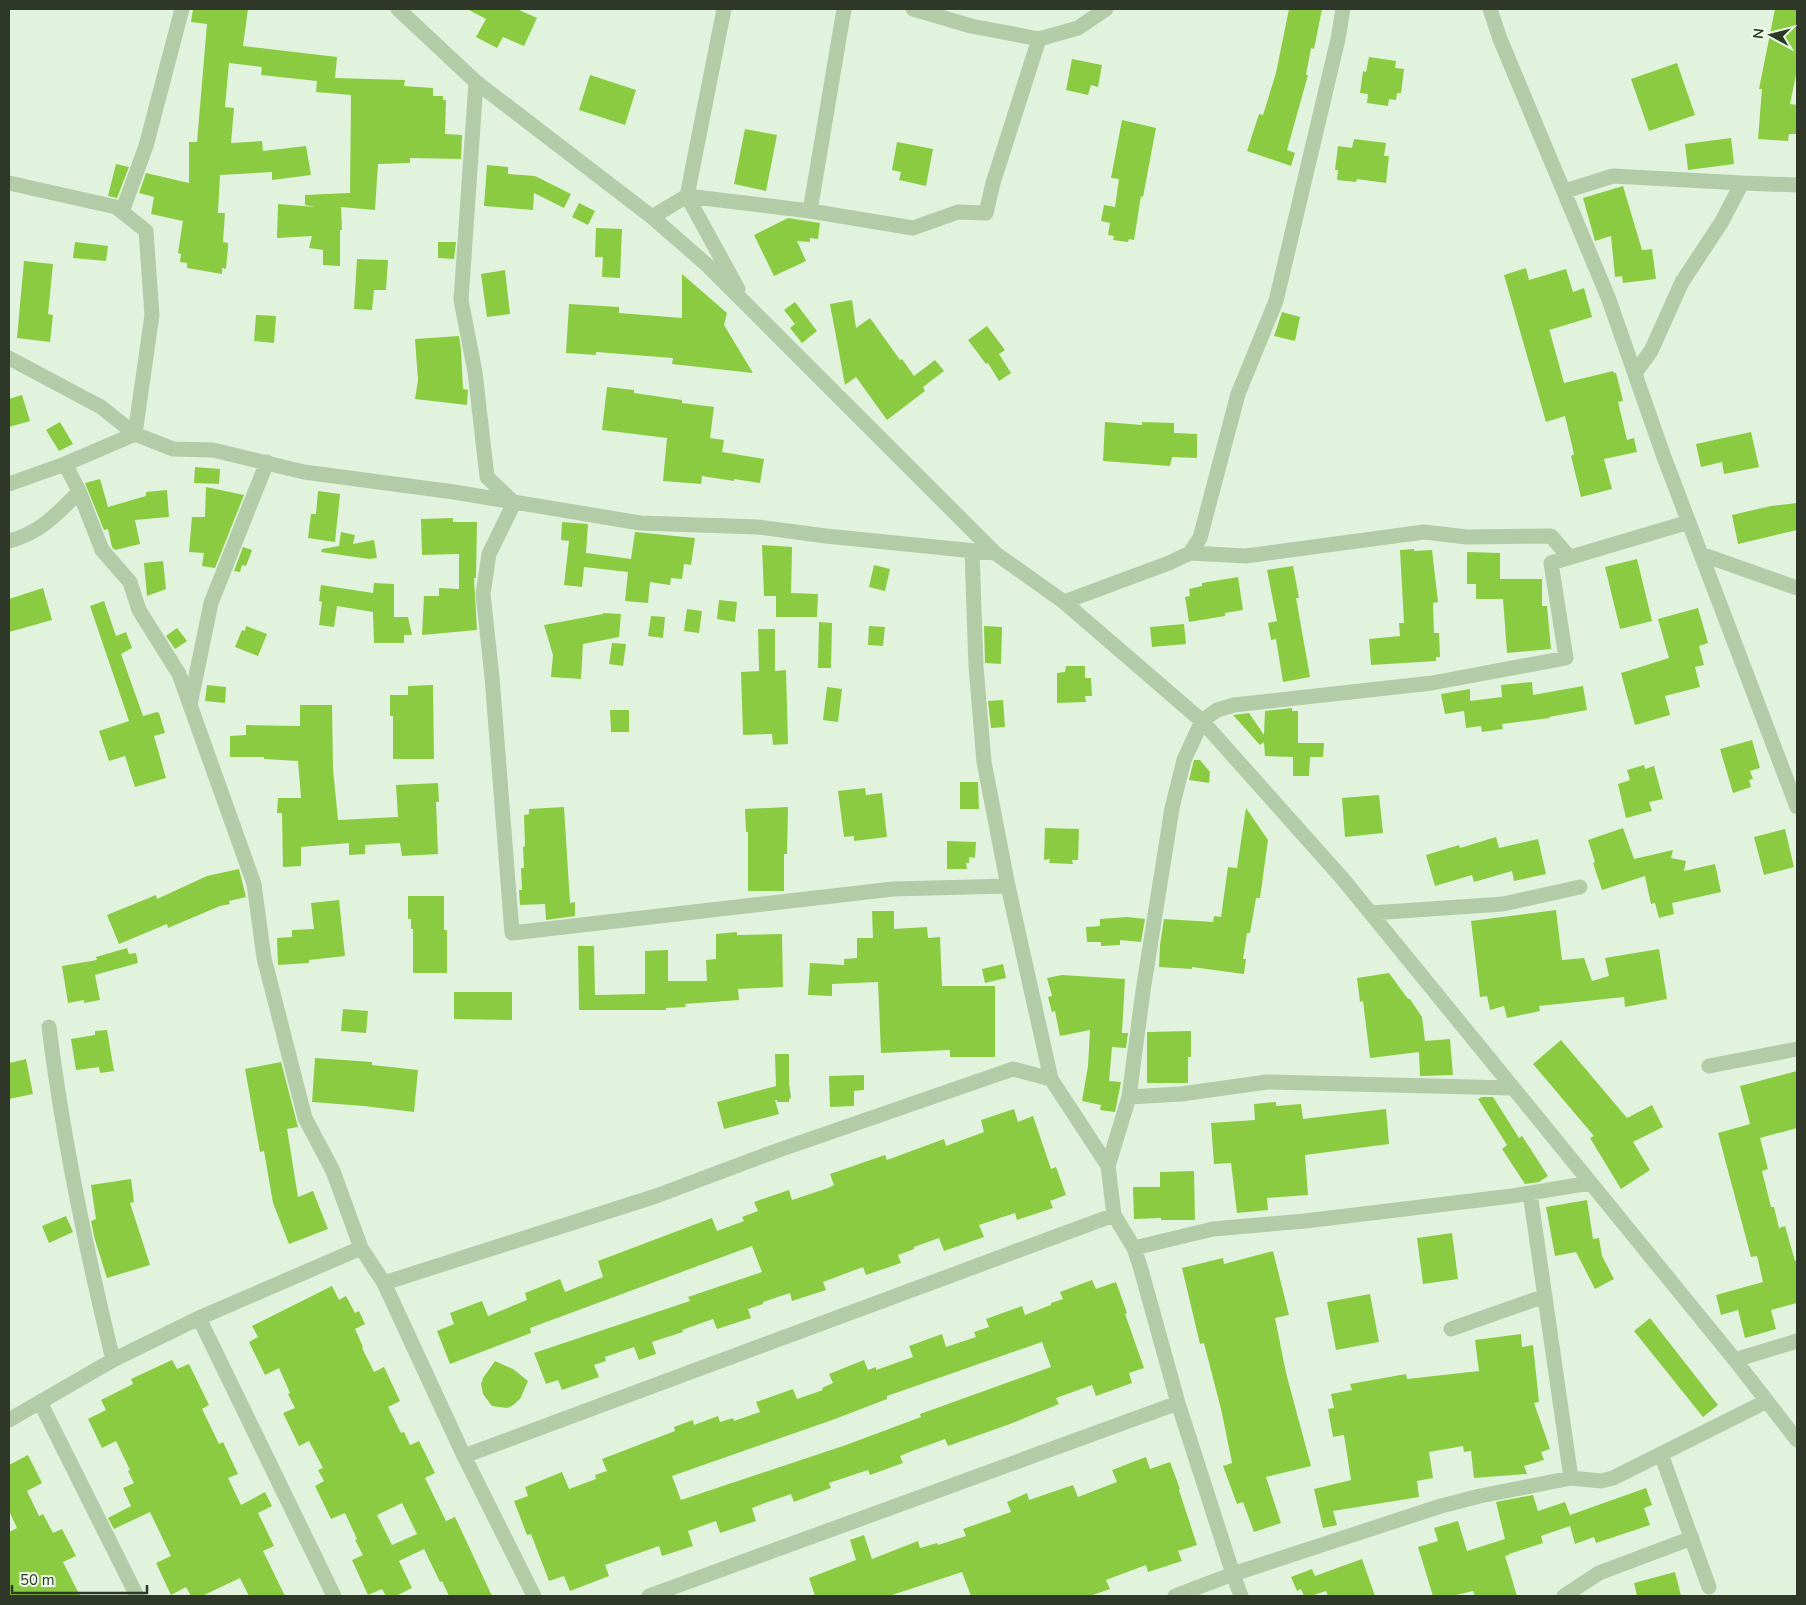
<svg xmlns="http://www.w3.org/2000/svg" width="1806" height="1605" font-family="'Nunito Sans',sans-serif">
  <style>
    .building { fill: #8acb42; fill-rule: evenodd }
    .lines { fill: none; stroke-linecap: round; stroke-linejoin: round }
    .minor { stroke: #b2cca7; stroke-width: 15 }
  </style>
  <rect width="100%" height="100%" fill="#e1f3dc"/>
  <!-- building -->
  <path class="building" d="M193,9H248L243,46L337,57L335,78L405,80L404,86L433,88V96H443V100H446L445,134L462,135L461,159L410,158V163L378,164L375,210L341,207L342,230H340V266L323,265V250L309,248L312,236L277,238L278,204L316,207L305,205V195L350,193L351,95L316,92L317,81L261,75L262,67L229,63L225,107L234,108L231,143L262,141L263,151L306,146L311,175L272,180V172L220,175L218,213H225L223,242L228,243V247L226,269L222,268V274L187,268V263L180,262L181,254L178,253L183,221L151,214L154,197L139,193L146,173L189,183V142H197L207,24L191,22Z
    M467,9H517L537,18L524,46L503,37L497,48L476,37L486,19Z
    M1289,9H1322L1314,49L1311,48L1306,75H1308L1287,150L1295,153L1291,166L1247,151L1259,114L1263,115L1276,73Z
    M1775,9H1797V70L1790,104L1797,105V134H1789L1788,141L1758,139L1762,89H1759Z
    M1369,57L1396,61L1395,68L1404,69L1401,93H1397L1396,100L1389,99L1388,106L1367,103L1368,94L1360,93L1363,71L1366,72Z
    M1072,59L1102,65L1098,87L1091,85L1088,95L1066,90Z
    M1677,63L1695,115L1649,131L1631,79Z
    M590,75L636,90L625,125L579,110Z
    M1122,120L1156,128L1143,197L1141,196L1134,240L1129,239L1128,242L1113,240L1114,236L1108,235L1110,223L1101,221L1104,205L1115,207L1119,179L1111,178Z
    M745,129L777,135L766,191L734,184Z
    M1731,138L1734,164L1688,170L1685,144Z
    M1354,139L1386,143L1384,156H1389L1386,183L1357,179L1356,182L1337,180L1338,170H1335L1338,146L1352,148Z
    M897,142L933,149L926,186L899,180L901,172L892,170Z
    M116,164L129,167L117,198L108,196Z
    M487,165L508,167V174L535,176L571,194L564,208L534,193L533,210L484,206Z
    M1623,186L1642,250L1652,249L1656,279L1623,283L1622,276L1615,277L1611,236L1595,241L1583,198Z
    M579,203L595,211L588,225L572,217Z
    M788,218L820,223L818,239L810,238V242L797,241L806,261L774,276L754,235Z
    M596,228L622,229L620,278L602,277L603,257H595Z
    M75,242L108,246L106,261L73,258Z
    M438,242H456L454,259L438,258Z
    M357,259L388,260L386,290H374L372,310L354,309Z
    M24,261L53,264L48,314L53,315L50,342L17,338Z
    M1526,268L1529,280L1566,269L1573,292L1584,288L1592,317L1549,330L1550,332L1564,383L1613,371L1614,373H1616L1623,401L1618,402L1627,440L1634,438L1637,452L1604,459L1612,489L1581,497L1571,456L1574,454L1565,416L1546,422L1504,275Z
    M505,270L510,314L487,317L481,274Z
    M682,274L727,313L724,325L753,373L672,364L673,358L596,352V355L566,353L569,304L619,307V313L682,318Z
    M852,300L856,328L870,318L900,360L902,359L914,376L935,360L944,371L923,387L925,391L887,420L856,377L845,385L830,304Z
    M795,302L817,331L802,343L790,328L795,324L784,310Z
    M1282,312L1300,317L1295,341L1274,336Z
    M256,315L276,316L274,343L254,341Z
    M987,326L1005,350L999,354L1011,373L999,381L988,363L986,364L968,340Z
    M459,336L461,350L463,389L468,390L467,405L415,399L418,380L415,339Z
    M607,387L634,390V393L682,400V403L714,407L710,438L724,440L722,452L764,459L760,483L734,479V481L702,476L701,484L663,481L667,438L602,430Z
    M22,395L30,421L9,427V399Z
    M60,422L73,444L59,451L46,430Z
    M1105,422L1142,425V422L1174,423V433L1197,434V458L1172,457L1170,466L1103,461Z
    M1751,432L1759,467L1724,474L1722,462L1701,467L1696,444Z
    M195,467L220,469L219,484L194,483Z
    M100,479L108,507L146,496V492L167,490L169,517L135,520L140,544L115,550L112,547L108,529L104,530L85,483Z
    M206,487L244,495L215,568L202,566L204,553L189,552L192,517H205Z
    M318,491L340,494L335,542L308,538L311,514H316Z
    M1797,503V530L1738,544L1732,515L1771,506Z
    M453,518V522H477L476,578H474L477,630L422,635L424,596H439V588L459,589V554L422,555L421,519Z
    M562,522L588,524L586,553L631,559L635,532L695,538L691,565L684,564L682,579L671,578L670,585L650,582L648,603L625,601L628,572L584,567L582,587L564,585L569,541L561,540Z
    M341,532L355,535L353,544L374,540L377,558L369,559L321,552L322,549L339,546Z
    M762,545L792,547L791,593L818,594L817,617H776V596H764Z
    M243,547L252,550L246,566L242,565L240,572L234,571Z
    M1414,549V551L1432,550L1438,602L1433,603L1434,633H1439L1440,657H1436V661L1371,665L1369,639L1400,636L1399,623H1404L1400,550Z
    M1467,552L1500,553V579H1542V606H1547L1551,649L1507,653L1503,599H1476V584H1467Z
    M1637,559L1652,621L1620,629L1605,567Z
    M163,561L166,589L147,596L144,563Z
    M874,565L890,569L885,591L869,587Z
    M1293,566L1299,598H1296L1310,677L1283,682L1276,639L1271,640L1268,623L1277,621L1267,570Z
    M1238,577L1243,610L1225,613V616L1189,622L1185,597L1190,596L1189,589L1202,586V583Z
    M374,583L394,584V617H408L412,635H404V643H374L373,612L337,606L334,627L319,625L322,602L319,601L321,585L373,593Z
    M43,588L52,620L9,632V599Z
    M719,600L737,602L735,622L717,619Z
    M104,601L116,636L126,632L132,648L121,654L143,716L157,712L159,713L165,733L154,736L166,778L135,787L125,756L109,761L99,731L129,721L90,606Z
    M1698,608L1708,643L1699,646L1704,665L1695,667L1700,687L1665,696L1670,715L1635,725L1621,673L1669,658L1658,619Z
    M687,609L702,611L699,633L684,631Z
    M603,613L621,614L619,637L583,644L581,679L551,677L553,655L544,625L603,614Z
    M651,616L665,617L663,638L648,636Z
    M819,622L832,623L831,668H818Z
    M1184,624L1186,644L1152,647L1150,627Z
    M246,626L267,634L258,656L235,647L242,630L245,631Z
    M869,626L885,627L883,646L868,645Z
    M984,626L1002,627L1001,664L985,663Z
    M177,628L187,641L175,649L166,636Z
    M758,629H775V671L786,670L788,744L773,745L772,734L743,735L741,672L759,671Z
    M612,643L626,644L623,666L609,664Z
    M1066,666H1085V678H1091L1092,696H1085L1086,702L1057,703V673L1065,672Z
    M1532,682L1533,695L1583,686L1587,710L1549,717L1550,718L1502,724L1503,729L1482,732L1481,726L1466,728L1464,711L1445,714L1441,694L1470,689V701L1502,697L1501,685Z
    M207,685L226,687L225,703L205,701Z
    M433,685L434,759H393V716H390V695H408V686Z
    M827,687L842,689L838,722L823,720Z
    M1003,700L1005,727L991,728L988,701Z
    M300,705H332L333,769L338,820L398,817L396,785L438,783L439,802H436L438,854L402,856L400,843L365,845V854L349,855V843L301,847V866L283,867L282,813H277L278,798H301L298,761L264,759V757H230V736L246,735V725L300,726Z
    M1292,708V711H1298V743H1324L1323,757H1310L1309,776H1293V757L1265,756L1264,742L1260,745L1233,715L1249,713L1264,735L1265,711Z
    M610,710H629V732H611Z
    M1752,740L1760,768L1750,771L1753,779L1749,780L1751,787L1733,793L1720,749Z
    M1194,760H1200L1210,772L1209,783L1189,780Z
    M1644,765L1645,769L1654,766L1663,799L1649,802L1652,811L1626,818L1618,784L1630,780L1627,770Z
    M960,782H978L979,809H960Z
    M865,788L866,795L882,793L887,837L854,841V836L844,837L838,791Z
    M1379,795L1383,833L1345,837L1342,798Z
    M564,807L570,903L575,902V916L546,920L545,904L520,905L519,890H522L521,868H524L523,847L525,846L524,815L529,814V809Z
    M788,807L787,854H784V891H748V832H746L745,809Z
    M1246,808L1268,840L1260,898H1256L1250,933H1247L1243,959H1246L1244,974L1192,967V969L1159,967L1160,945L1164,919L1213,922L1214,916L1221,917L1228,867L1237,868Z
    M1045,828L1079,829L1078,860H1072L1073,864L1049,863L1050,859L1044,860Z
    M1623,828L1634,859L1673,850L1671,858L1686,861L1684,871L1715,864L1721,892L1672,903L1674,914L1659,918L1655,903L1651,904L1645,876L1602,890L1593,863L1595,862L1588,840Z
    M1785,829L1794,867L1764,875L1754,837Z
    M1496,837L1499,848L1538,839L1546,874L1514,881L1512,871L1474,882L1472,875L1435,886L1426,855L1459,845L1460,848Z
    M947,841L976,842L975,858L969,857V863H966L967,869H947Z
    M239,869L246,897L229,901L230,904L220,906L168,928L167,924L119,944L107,915L156,895L157,899L207,876Z
    M408,896H444V930H447V973H413V929H411V919H408Z
    M339,900L345,956L309,960V963L278,965L277,938L292,937V930L314,929L311,903Z
    M1556,910L1562,960L1584,958L1592,981L1609,976L1605,958L1659,949L1667,999L1625,1007L1624,997L1539,1006L1540,1011L1507,1018L1504,1006L1490,1010L1487,996L1480,997L1471,921Z
    M872,911H894V929L927,927L928,938L940,937L942,986H995V1057H950V1050L881,1053L878,982L832,984V996L808,995L810,963L844,965V959L857,958V938H873Z
    M1127,917L1145,919L1141,942L1120,940V945L1101,946V942H1087L1086,927L1100,926V919Z
    M737,932V935L782,934L783,987L738,989L739,1000L685,1004L686,1007L666,1008V1010H579L578,946H594L595,995L645,994V951L668,950V981H707L706,960L716,959V934Z
    M127,948L129,954L136,953L138,963L95,975L100,1000L84,1003V1000L68,1003L62,966L97,960L96,957Z
    M1003,964L1006,978L985,983L982,969Z
    M1389,973L1408,999H1410L1422,1017L1425,1041L1450,1039L1453,1075L1420,1076L1419,1052L1370,1058L1363,1001L1360,1002L1357,978Z
    M1062,975L1125,979L1122,1033H1128L1126,1048L1112,1047L1109,1081L1121,1082L1115,1112L1100,1110L1101,1105L1082,1101L1088,1066L1090,1030L1060,1036L1055,1011L1052,1012L1048,997L1052,996L1047,978Z
    M454,992H512V1020L454,1019Z
    M343,1009L368,1011L366,1033L341,1031Z
    M107,1030L114,1071L100,1073L99,1067L76,1070L71,1039L95,1035V1031Z
    M1191,1031V1057H1188V1083H1147V1032Z
    M1561,1040L1627,1118L1652,1105L1663,1127L1633,1142L1650,1170L1621,1189L1590,1138L1594,1136L1533,1064Z
    M775,1054H789V1083L791,1098L789,1099V1102H777V1100H775L779,1114L724,1129L717,1102L776,1086Z
    M315,1058L372,1062V1065L418,1070L414,1112L364,1106L312,1102Z
    M26,1059L33,1094L9,1099V1063Z
    M281,1062L298,1127L287,1129L298,1197L313,1191L328,1229L289,1244L273,1203L264,1151L260,1152L245,1069Z
    M1797,1071V1128L1760,1138L1768,1169L1762,1171L1771,1207H1774L1779,1228L1785,1226L1795,1261H1797V1303L1771,1310L1776,1329L1745,1338L1738,1310L1721,1315L1716,1295L1763,1282L1757,1256L1751,1257L1718,1133L1750,1124L1740,1086Z
    M864,1075V1090L854,1091V1106L830,1107L829,1076Z
    M1482,1097H1493L1519,1138L1522,1136L1548,1176L1539,1182L1525,1184L1502,1149L1507,1145L1478,1099Z
    M1276,1102V1106L1301,1104L1303,1119L1386,1109L1389,1144L1305,1155L1308,1195L1267,1198L1268,1210L1237,1213L1231,1163L1214,1164L1211,1123L1255,1120L1254,1104Z
    M1014,1109L1018,1122L1033,1116L1051,1169L1056,1167L1066,1195L1050,1201L1053,1208L1017,1220L1015,1213L979,1225L984,1237L944,1251L939,1238L914,1247V1249L898,1255L901,1263L866,1275L863,1267L823,1282L826,1290L792,1301L790,1293L763,1302V1304L748,1309L751,1318L717,1329L713,1319L682,1330L683,1332L652,1342L656,1354L639,1360L634,1347L605,1357L606,1361L594,1365L599,1377L562,1390L558,1380L546,1384L534,1353L690,1301L688,1297L762,1272L752,1246L530,1328L531,1333L450,1364L437,1331L454,1324L450,1313L482,1301L488,1316L527,1300L525,1293L560,1279L565,1292L603,1277L598,1261L712,1218L717,1231L744,1221L742,1217L758,1211L754,1202L789,1190L792,1200L828,1188L834,1185L830,1174L885,1155L887,1160L944,1139L946,1146L984,1132L981,1120Z
    M1194,1171L1195,1220H1161V1218L1134,1219L1133,1187H1160V1172Z
    M131,1179L134,1202L130,1203L150,1265L107,1278L95,1240L91,1221L96,1219L91,1185Z
    M1587,1200L1593,1239L1599,1238L1602,1256L1614,1279L1595,1289L1576,1252L1555,1256L1546,1207Z
    M66,1216L73,1232L49,1243L42,1226Z
    M1452,1233L1458,1279L1423,1284L1417,1238Z
    M1273,1251L1289,1315L1275,1318L1286,1373L1311,1466L1266,1477L1281,1523L1254,1532L1243,1502L1237,1504L1223,1466L1232,1463L1222,1413L1204,1343L1200,1344L1182,1268L1223,1258L1224,1264Z
    M1092,1280L1096,1289L1116,1282L1127,1313L1125,1314L1144,1368L1129,1373L1132,1383L1096,1396L1092,1385L1056,1398L1059,1404L1010,1424L948,1446L945,1439L912,1451L900,1456L903,1463L870,1475L868,1470L829,1483L831,1488L794,1502L791,1494L765,1503L752,1508L756,1521L720,1533L716,1521L688,1531L693,1546L662,1556L659,1546L605,1565L609,1576L570,1591L564,1576L549,1581L531,1534L527,1535L514,1501L528,1496L525,1487L562,1472L569,1489L596,1479L595,1475L607,1471L602,1459L675,1431L674,1427L693,1420L694,1425L718,1416L720,1422L733,1418L734,1421L760,1412L756,1402L793,1389L797,1399L823,1390L822,1388L833,1383L829,1374L864,1360L868,1370L876,1367V1370L913,1357L909,1346L942,1334L946,1347L976,1337L974,1332L989,1327L986,1319L1022,1306L1025,1315L1051,1305V1303L1063,1299L1060,1292ZM1042,1342L1051,1367L920,1414L921,1417L846,1445L681,1500L672,1476L835,1419L887,1399V1396Z
    M332,1286L339,1300L346,1296L355,1313L359,1311L365,1324L355,1329L363,1347L362,1348L374,1372L384,1367L400,1401L388,1407L401,1433L404,1432L410,1445L419,1441L435,1473L425,1478L446,1521L455,1517L492,1596H449L442,1581L440,1582L424,1549L399,1561L412,1588L396,1596H386L382,1589L368,1595L352,1560L363,1555L355,1540L357,1539L345,1513L331,1519L315,1486L324,1481L318,1470L323,1468L309,1441L299,1446L283,1413L295,1408L288,1394L290,1393L279,1368L265,1375L249,1342L258,1337L252,1326ZM402,1503L417,1534L392,1545L377,1515Z
    M1370,1294L1379,1342L1336,1350L1327,1302Z
    M1650,1318L1718,1405L1703,1417L1634,1331Z
    M1521,1334L1522,1347L1533,1345L1539,1402L1534,1403L1550,1449L1541,1452L1544,1460L1524,1466L1527,1474L1474,1478L1471,1451L1464,1452L1463,1446L1429,1452L1433,1478L1417,1481L1419,1497L1333,1511L1337,1525L1323,1528L1314,1489L1351,1480L1344,1435L1333,1437L1328,1409L1334,1408L1331,1394L1352,1390L1350,1384L1406,1374L1407,1379L1479,1371L1475,1340Z
    M172,1360L177,1369L189,1364L209,1405L202,1409L219,1444L223,1442L238,1474L228,1478L241,1505L265,1492L272,1506L258,1513L274,1546L263,1551L285,1596H249L240,1578L202,1596H191L186,1587L171,1595L156,1563L171,1556L150,1512L114,1529L108,1518L131,1506L123,1488L134,1483L128,1471L130,1470L116,1441L102,1448L88,1419L106,1410L101,1400L133,1384L131,1379Z
    M495,1361L513,1369L528,1381L520,1399L512,1406L507,1408L492,1406L483,1394L481,1384L483,1378Z
    M28,1455L42,1483L27,1491L39,1516L43,1514L53,1533L62,1529L76,1556L63,1562L80,1596H9V1532L17,1528L9,1511V1465Z
    M1146,1457L1150,1469L1170,1462L1180,1489L1179,1490L1197,1545L1178,1551L1182,1561L1148,1572L1146,1565L1106,1580L1110,1589L1090,1596H971L962,1572L889,1596H815L809,1578L856,1560L850,1540L864,1535L872,1559L918,1541L920,1548L937,1543L938,1545L966,1536L963,1529L1011,1512L1007,1502L1027,1493L1029,1500L1073,1485L1078,1497L1117,1482L1112,1470Z
    M1646,1488L1652,1505L1644,1508L1650,1525L1596,1543L1594,1537L1575,1544L1570,1526L1541,1536L1543,1543L1509,1554V1555L1505,1556L1517,1596H1475L1473,1591L1452,1596H1433L1418,1547L1438,1541L1434,1528L1458,1521L1467,1551L1505,1539L1496,1502L1533,1495L1538,1511L1565,1502L1570,1515Z
    M1362,1559L1375,1596H1328L1326,1591L1311,1596H1304L1301,1589L1297,1591L1291,1577L1312,1569L1315,1576Z
    M1675,1572L1681,1596H1637L1634,1583Z"/>
  <g class="lines">
    <!-- minor -->
    <path class="minor" d="M398,9L476,82L652,217L706,264L995,553L1064,602L1202,721L1342,878L1735,1360L1797,1440
      M913,9L971,26L1039,39
      M1490,9L1500,39L1608,297L1664,457L1797,807
      M476,82L461,300L475,372L487,477L514,503L489,554L483,594L492,677L512,933L893,889L1008,886
      M9,183L116,207L146,231L152,315L135,434L65,464L9,484
      M1565,191L1613,176L1742,183
      M687,196L810,211L913,228L958,212L986,213L993,183L1039,39L1078,28L1106,9
      M687,196L738,289
      M810,211L844,9
      M122,212L146,146L182,9
      M652,217L687,196L724,9
      M9,358L101,407L135,434L173,449L213,450L304,472L454,492L640,523L758,527L826,536L995,553
      M1635,373L1651,351L1682,282L1721,223L1742,183L1797,185
      M79,491L102,550L130,582L139,610L179,674L254,884L264,958L305,1118L333,1171L361,1248
      M9,541C39,533 54,517 76,495L79,491L65,464
      M972,551L976,667L984,762L1008,886L1051,1079
      M1190,553L1246,556L1424,532L1467,537L1551,536L1569,557
      M1701,554L1797,588
      M1064,602L1169,563L1190,553L1200,538L1238,394L1276,301L1338,39L1343,9
      M190,705L211,603L267,462
      M1371,913L1503,904L1580,887
      M49,1027C63,1140 86,1250 113,1360
      M1709,1066L1797,1049
      M1129,1097L1181,1094L1267,1082L1513,1088
      M1108,1166L1129,1097L1143,991L1172,808L1184,760L1202,721L1217,710L1234,705L1432,683L1566,658L1551,563L1689,522
      M1530,1193L1571,1478
      M1134,1248L1213,1229L1305,1221L1512,1196L1590,1183
      M384,1283L656,1196L779,1150L1013,1069L1051,1079L1108,1166L1114,1215L1134,1248L1140,1266L1178,1403L1233,1574L1241,1596
      M199,1318L334,1596
      M1451,1329L1545,1296
      M1735,1360L1797,1341
      M40,1402L137,1596
      M9,1420L113,1360L199,1318L361,1248L384,1283L464,1456L534,1596
      M1661,1454L1709,1587
      M464,1456L1114,1215
      M649,1596L1178,1403
      M1175,1596L1233,1574L1441,1506L1480,1496L1571,1478L1601,1481L1613,1478L1767,1401
      M1564,1596L1599,1573L1692,1538"/>
  </g>
  <!-- border -->
  <rect width="1806" height="1605" fill="none" stroke="#2f3828" stroke-width="20"/>
  <!-- north arrow -->
  <g transform="translate(1771 35) rotate(277)" stroke="#ecfae8" stroke-width="4" paint-order="stroke">
  <path d="M0-4L9 19L0 12L-9 19Z" fill="#2f3828"/>
  <text y="-8" font-size="14" font-weight="bold" text-anchor="middle" fill="#2f3828">N</text>
  </g>
  <!-- scale -->
  <path d="M12 1585v8h135v-8" fill="none" stroke="#2f3828" stroke-width="2.5"/>
  <text x="20" y="1585" font-size="15" fill="#2f3828" stroke="#ecfae8" stroke-width="4" paint-order="stroke">50 m</text>
</svg>
